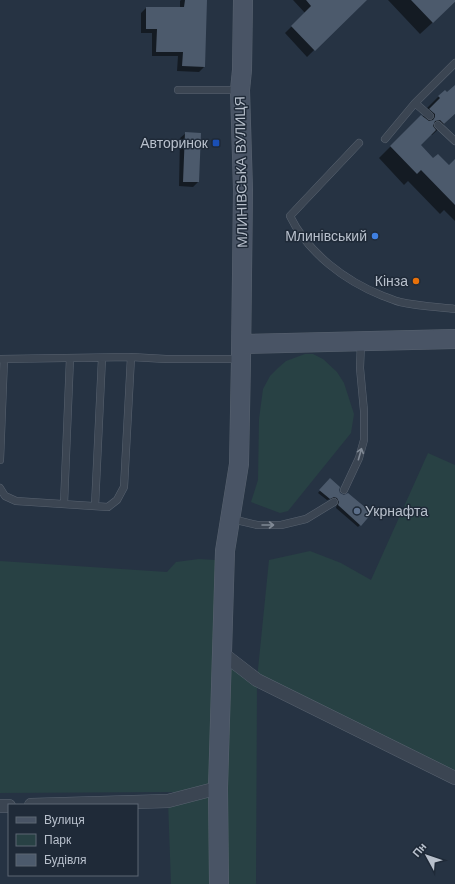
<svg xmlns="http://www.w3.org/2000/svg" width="455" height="884" font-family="Arial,sans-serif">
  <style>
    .green { fill: #284144 }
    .shadow { fill: #0007 }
    .building { fill: #4c5a6c }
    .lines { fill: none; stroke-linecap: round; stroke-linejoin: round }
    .lane-casing { stroke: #596370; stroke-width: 8 }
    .street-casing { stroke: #596370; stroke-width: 14 }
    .secondary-casing { stroke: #596370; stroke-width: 20 }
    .lane { stroke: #3b4552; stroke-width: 7 }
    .street { stroke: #3b4552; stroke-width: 13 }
    .secondary { stroke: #495465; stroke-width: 19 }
    .oneway { stroke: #808995 }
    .transit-dot { fill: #1a4fb4; stroke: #1f2a38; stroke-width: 1.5 }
    .shop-dot { fill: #3f7fe0; stroke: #1f2a38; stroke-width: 1.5 }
    .food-dot { fill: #e8710a; stroke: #1f2a38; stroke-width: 1.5 }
    .service-dot { fill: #5c6f8a; stroke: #1f2a38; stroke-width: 1.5 }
    .labels { text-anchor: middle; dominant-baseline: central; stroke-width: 3; stroke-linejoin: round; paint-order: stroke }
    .poi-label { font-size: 14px; fill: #b8c0cc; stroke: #1f2a38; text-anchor: end }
    .street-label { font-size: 14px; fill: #b8c0cc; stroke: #1f2a38 }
  </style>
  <rect width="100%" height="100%" fill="#263343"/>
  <!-- green -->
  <path class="green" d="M305,354H313L323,359L337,372L344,383L354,414L351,433L288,511L280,513L251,502L258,480L259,419L263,389L270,376L278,368L286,361Z
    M428,453L455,465V778L257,680L256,884H171L168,801L173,792L0,793V561L167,572L176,562L199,559L215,560L224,566L222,653L257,679L269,560L310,551L341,563L371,580Z"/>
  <!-- shadow -->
  <path class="shadow" d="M181,0H206L204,67L199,72L177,71L178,56H152V33H141V13L146,8H180V1Z
    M293,0H365L307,57L285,33L305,13Z
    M388,0H455V2L420,34Z
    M455,86V114L432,135L430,134L419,145L433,159L449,166L455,167V221L444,210L440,214L408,181L404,185L379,158L421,116L422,117L429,110L427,108L439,96L447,94Z
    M186,133L198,182L193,187L179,186L180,138Z
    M330,479L338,490L339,494L370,514L358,527L336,508L337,504L335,500L331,499L327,500L318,493Z"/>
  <!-- building -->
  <path class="building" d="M185,0H207L205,67L182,66L183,52H156L157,29H146V7H184Z
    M306,0H367L315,51L291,26L311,6Z
    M411,0H455V2L433,23Z
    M455,85V114L444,124L440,120L435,121L433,126L436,130L421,145L433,158L438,154L449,165L455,159V205L421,170L417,174L390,146L421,115L429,121L433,120L435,117V114L429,109L440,98L438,96L445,90L447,92Z
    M185,132L201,133L199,182H183Z
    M330,478L340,487L339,490L340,493L344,495L348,493L372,513L361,526L338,505L339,502L337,498L334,497L330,499L319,490Z"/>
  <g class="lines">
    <!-- lane casing -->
    <g class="lane-casing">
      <path id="lane" d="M178,90H240
        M415,103L430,116
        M438,125L455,141
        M385,139L415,103L455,63
        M359,143L290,216C308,253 345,281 383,296C389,298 395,301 400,302C418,306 437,307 455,309
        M0,359L131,357L166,359H241
        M0,460L4,359
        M0,488L5,496L16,501L108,507L117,500L124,487L131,357
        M344,490L359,458L364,440V411L360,368L361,342
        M64,504L70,358
        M95,506L102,358
        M232,519L257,525H281L306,519L334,502"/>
    </g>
    <!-- street casing -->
    <g class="street-casing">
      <path id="street" d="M222,653L257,680L455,778
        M31,805L168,801L218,788
        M0,806H9"/>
    </g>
    <!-- secondary casing -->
    <g class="secondary-casing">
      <path id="secondary" d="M242,344L455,339
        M219,884L218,788L225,551L239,464L241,359L243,190L240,90L242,70L243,0"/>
    </g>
    <!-- lane -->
    <use href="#lane" class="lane"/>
    <!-- street -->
    <use href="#street" class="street"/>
    <!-- secondary -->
    <use href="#secondary" class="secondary"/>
  </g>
  <!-- one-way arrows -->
  <defs><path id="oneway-shaft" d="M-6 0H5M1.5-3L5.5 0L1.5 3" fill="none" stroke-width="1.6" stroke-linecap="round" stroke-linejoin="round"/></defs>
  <g class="oneway">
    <use href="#oneway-shaft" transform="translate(360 454) rotate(-74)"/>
    <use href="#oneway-shaft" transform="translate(268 525)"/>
  </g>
  <!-- markers -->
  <rect class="transit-dot" x="212" y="139" width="8" height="8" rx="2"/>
  <circle class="shop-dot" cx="375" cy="236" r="4"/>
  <circle class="food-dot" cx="416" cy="281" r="4"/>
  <circle class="service-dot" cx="357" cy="511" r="4"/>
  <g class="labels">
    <!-- poi labels -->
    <g class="poi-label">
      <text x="208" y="143">Авторинок</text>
      <text x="367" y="236">Млинівський</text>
      <text x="408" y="281">Кінза</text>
      <text x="365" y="511" text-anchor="start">Укрнафта</text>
    </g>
    <!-- street labels -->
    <g class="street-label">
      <text transform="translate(241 172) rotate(-91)">МЛИНІВСЬКА ВУЛИЦЯ</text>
    </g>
  </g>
  <!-- legend -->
  <rect x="8" y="804" width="130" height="72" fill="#1f2a38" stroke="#5c6673"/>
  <rect x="16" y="817" width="20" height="6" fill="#495465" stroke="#5c6673"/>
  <text x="44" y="824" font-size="12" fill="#b8c0cc">Вулиця</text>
  <rect x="16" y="834" width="20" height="12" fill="#284144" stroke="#5c6673"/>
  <text x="44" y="844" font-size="12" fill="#b8c0cc">Парк</text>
  <rect x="16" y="854" width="20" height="12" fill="#4c5a6c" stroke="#5c6673"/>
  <text x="44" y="864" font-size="12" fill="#b8c0cc">Будівля</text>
  <!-- north arrow -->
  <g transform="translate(427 856) rotate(310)" stroke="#1f2a38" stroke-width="3" paint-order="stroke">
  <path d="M0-3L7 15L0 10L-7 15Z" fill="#b8c0cc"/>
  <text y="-6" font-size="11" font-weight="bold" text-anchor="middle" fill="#b8c0cc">Пн</text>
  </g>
</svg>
